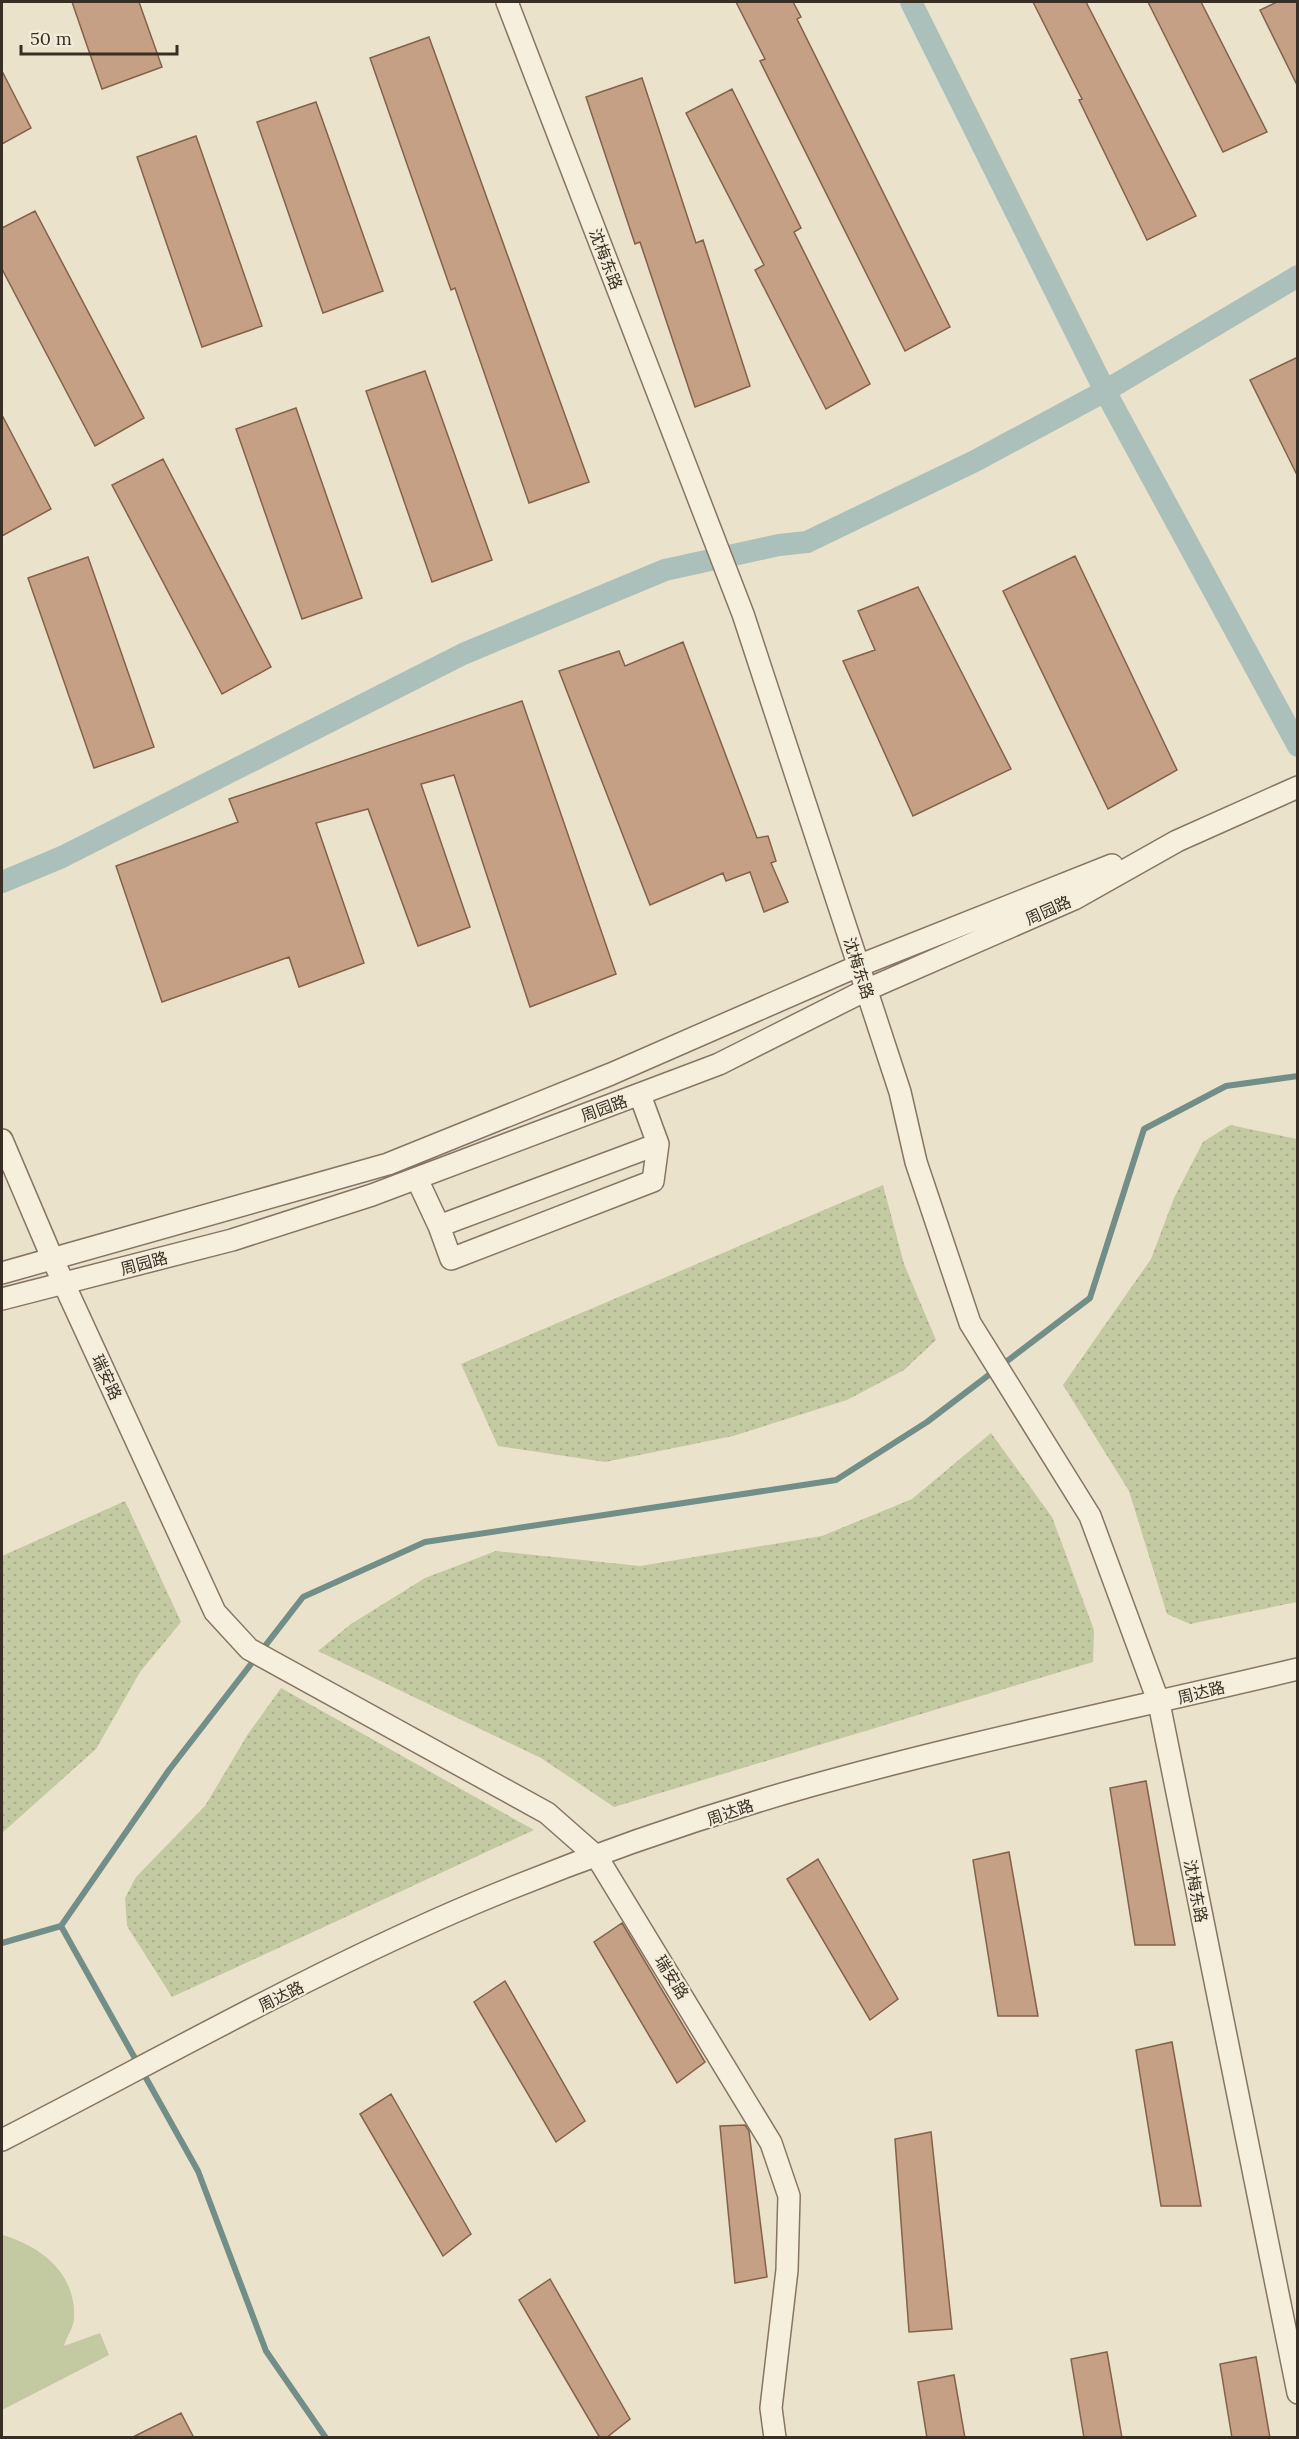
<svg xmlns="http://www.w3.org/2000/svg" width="1299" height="2439" font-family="Lora,'Noto Sans SC',serif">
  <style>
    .grass { fill: #c3c9a0 }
    .park { fill: url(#park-dots) }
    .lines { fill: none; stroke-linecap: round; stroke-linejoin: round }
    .stream { stroke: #728e88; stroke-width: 6 }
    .canal { stroke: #abc0ba; stroke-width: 22 }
    .building { fill: #c5a085; stroke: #846149; stroke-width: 1.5 }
    .minor-casing { stroke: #877561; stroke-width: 24 }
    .minor { stroke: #f6efde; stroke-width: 21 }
    .labels { text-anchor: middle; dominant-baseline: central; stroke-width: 4.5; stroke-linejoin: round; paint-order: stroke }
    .street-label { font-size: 16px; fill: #392e23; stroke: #f3ecda }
  </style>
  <defs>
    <pattern id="park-dots" width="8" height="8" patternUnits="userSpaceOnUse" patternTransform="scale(1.5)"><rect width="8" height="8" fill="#c3c9a0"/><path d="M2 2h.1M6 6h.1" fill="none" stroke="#a8ad8a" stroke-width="1.8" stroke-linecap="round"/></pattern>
  </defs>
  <rect width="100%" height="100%" fill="#ebe2cb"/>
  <!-- grass -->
  <path class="grass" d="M3,2235C42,2247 77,2274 74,2320C73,2328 66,2338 64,2346L100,2333L109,2355L2,2410Z"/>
  <!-- park -->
  <path class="park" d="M1230,1125L1297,1139V1602L1190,1624L1167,1614L1129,1491L1063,1385L1151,1259L1174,1198L1203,1142Z
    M883,1185L904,1264L936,1340L904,1370L847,1400L733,1436L605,1462L498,1446L461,1364Z
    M991,1433L1052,1517L1094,1630L1093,1662L614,1807L541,1758L318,1651L351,1624L425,1578L496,1551L640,1566L822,1536L912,1499Z
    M125,1501L181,1622L140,1672L96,1749L2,1833V1556Z
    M281,1688L534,1830L172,1997L127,1926L125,1898L136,1877L205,1806L248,1734Z"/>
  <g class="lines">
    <!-- stream -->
    <path class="stream" d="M61,1926L198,2171L266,2351L326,2438
      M2,1943L61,1926L169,1770L303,1597L425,1542L836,1480L927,1422L1090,1298L1144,1129L1226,1086L1298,1076"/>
    <!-- canal -->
    <path class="canal" d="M911,2L1105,391L1298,746
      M2,882L62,857L463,654L665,570L779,545L807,542L975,461L1105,391L1298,276"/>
  </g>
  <!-- building -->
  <path class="building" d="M72,2H139L162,67L102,89Z
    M736,2H793L801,17L797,19L950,327L905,351L760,61L765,59Z
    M1033,2H1086L1196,216L1147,240L1079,100L1082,99Z
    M1148,2H1201L1267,132L1223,152Z
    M1277,2H1298V87L1260,10Z
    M429,37L589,482L529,503L455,288L451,290L370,58Z
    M2,71L31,128L2,144Z
    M642,78L696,243L703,240L750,386L695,407L640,242L635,244L586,97Z
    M732,89L801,228L794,232L870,384L826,409L755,270L764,265L686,113Z
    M316,102L383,291L323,313L257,122Z
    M196,136L262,326L202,347L137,157Z
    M35,211L144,418L95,446L2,269V228Z
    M1298,357V477L1250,380Z
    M425,371L492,560L432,582L366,391Z
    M296,408L362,598L302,619L236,429Z
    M2,415L51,509L2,536Z
    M163,459L271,667L222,694L112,485Z
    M1075,556L1177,770L1108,809L1003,591Z
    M88,557L154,747L94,768L28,578Z
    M918,587L1011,769L913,816L843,661L875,650L858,611Z
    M683,642L757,838L768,836L776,861L771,863L788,902L764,912L750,872L726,881L723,873L650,905L559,671L619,651L625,666Z
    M522,701L616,974L530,1007L454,775L421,784L470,927L418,946L368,809L316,823L364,963L299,987L289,957L162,1002L116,866L238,822L229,799Z
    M1146,1781L1175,1945H1135L1110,1788Z
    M1009,1852L1038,2016H998L973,1860Z
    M818,1859L898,1999L870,2020L787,1879Z
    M622,1923L705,2062L677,2083L594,1942Z
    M505,1981L585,2121L556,2142L474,2002Z
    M1172,2042L1201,2206H1161L1136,2050Z
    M391,2094L471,2234L443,2256L360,2114Z
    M745,2125L749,2131L767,2277L735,2283L720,2126Z
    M931,2132L952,2329L909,2332L895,2139Z
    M550,2279L630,2419L606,2438H600L519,2300Z
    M1107,2352L1122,2438H1084L1071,2359Z
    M1256,2357L1270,2438H1232L1220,2364Z
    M954,2375L965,2438H927L918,2382Z
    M181,2413L194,2438H131Z"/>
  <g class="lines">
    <!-- minor casing -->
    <g class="minor-casing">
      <path id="minor" d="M507,2L743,614L900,1092L916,1162L970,1323L1090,1516L1159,1703L1298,2393
        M2,1140L53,1260L215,1612L249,1649L547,1813L597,1857L771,2143L789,2196L787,2270L771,2408L775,2438
        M417,1179L439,1226L451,1259L653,1181L658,1144L640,1095
        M439,1226L658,1144
        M2,1273L388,1164L611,1074L858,966L1112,865
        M2,1299L232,1240L372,1195L719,1064L866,990L1074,899L1177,841L1298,787
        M2,2140C158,2060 312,1972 475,1903C580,1859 700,1817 810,1786C971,1741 1135,1708 1298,1669"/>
    </g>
    <!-- minor -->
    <use href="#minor" class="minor"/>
  </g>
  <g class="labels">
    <!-- street labels -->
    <g class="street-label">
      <text transform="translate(606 259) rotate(69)">沈梅东路</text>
      <text transform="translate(1048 910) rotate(-24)">周园路</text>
      <text transform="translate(859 968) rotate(72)">沈梅东路</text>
      <text transform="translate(604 1108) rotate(-20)">周园路</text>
      <text transform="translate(144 1263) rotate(-15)">周园路</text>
      <text transform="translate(107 1377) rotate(65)">瑞安路</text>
      <text transform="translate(1201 1692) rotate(-14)">周达路</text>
      <text transform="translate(730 1812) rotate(-19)">周达路</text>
      <text transform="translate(1196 1891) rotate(79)">沈梅东路</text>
      <text transform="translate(672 1977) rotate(58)">瑞安路</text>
      <text transform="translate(281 1996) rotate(-26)">周达路</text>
    </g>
  </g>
  <!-- border -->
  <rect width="1299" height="2439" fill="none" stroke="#392e23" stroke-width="6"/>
  <!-- scale -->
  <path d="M21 45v9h156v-9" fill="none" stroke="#392e23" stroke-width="3"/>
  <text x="30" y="45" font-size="18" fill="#392e23" stroke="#f3ecda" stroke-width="4.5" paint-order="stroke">50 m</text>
</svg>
